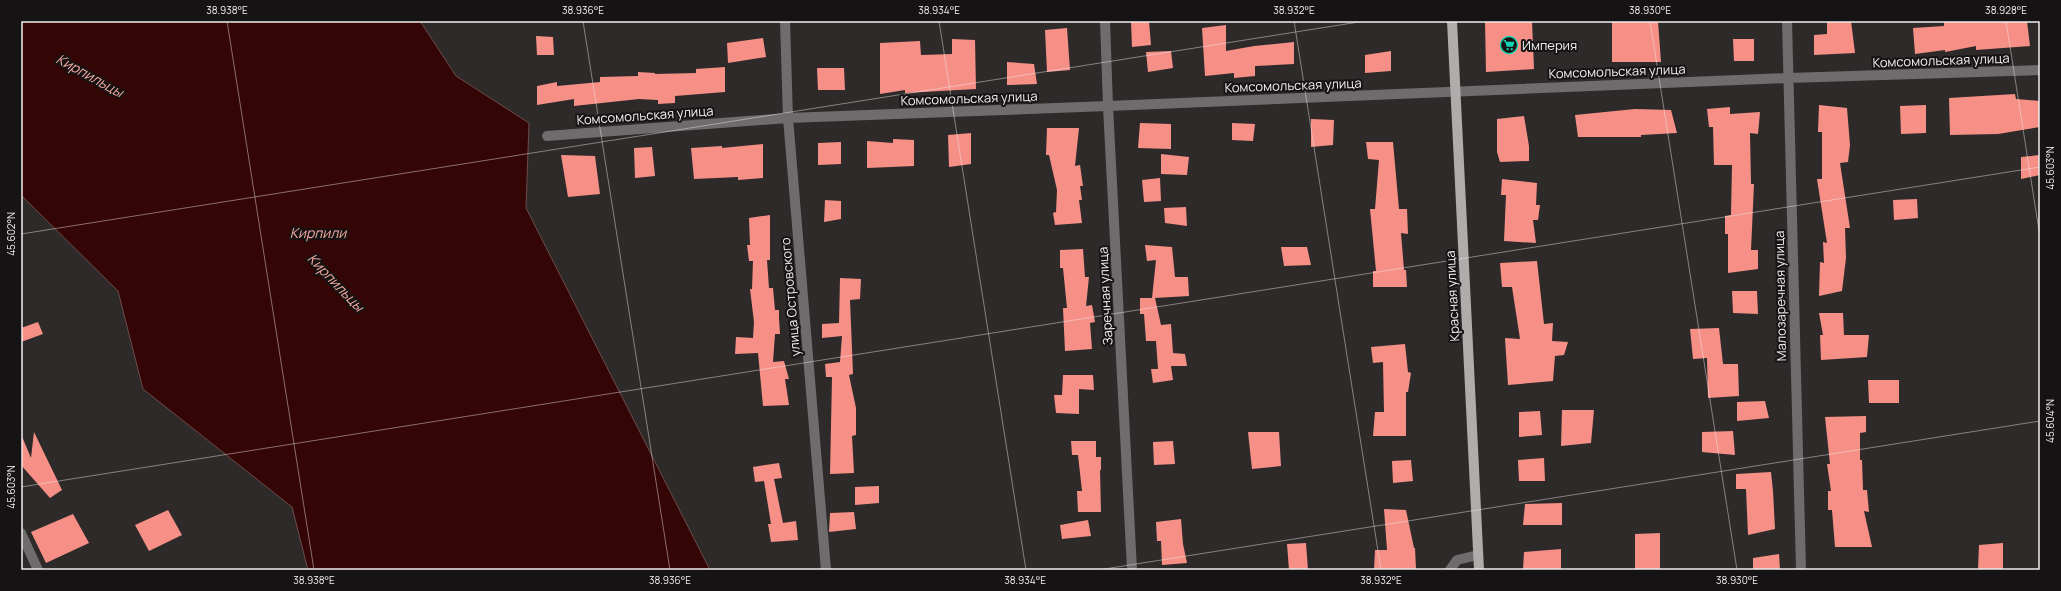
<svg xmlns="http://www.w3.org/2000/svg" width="2061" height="591" font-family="Manrope,sans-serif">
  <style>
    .water { fill: #340505; stroke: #6d4b4b }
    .building { fill: #f69087 }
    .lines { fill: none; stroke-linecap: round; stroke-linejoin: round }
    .minor { stroke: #6e6c6c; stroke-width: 10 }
    .major { stroke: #b1acac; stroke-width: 10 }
    .ticks { fill: none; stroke: #f1eeee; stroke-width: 1; stroke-opacity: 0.45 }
    .labels { text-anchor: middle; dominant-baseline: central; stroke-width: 4; stroke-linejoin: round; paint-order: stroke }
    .poi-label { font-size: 13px; fill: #f1eeee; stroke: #151313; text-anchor: start }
    .street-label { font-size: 13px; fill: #f1eeee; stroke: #151313 }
    .water-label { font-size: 14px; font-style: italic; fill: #f6a9a0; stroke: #151313 }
    .neatline { fill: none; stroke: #f1eeee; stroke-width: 1.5 }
    .ticks-label { font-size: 10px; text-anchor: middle; fill: #f1eeee }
  </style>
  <rect width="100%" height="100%" fill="#2f2a2a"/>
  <!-- water -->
  <path class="water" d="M21,21H420L456,76L529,123L526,208L710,570H308L292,507L143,389L118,291L21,195Z"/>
  <!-- building -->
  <path class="building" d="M1131,21H1149L1151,45L1132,47Z
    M1485,21H1532L1534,69L1486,72Z
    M1612,21H1658L1661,62H1612Z
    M1827,21H1851L1855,53L1814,55V35L1827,34Z
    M1944,21H2027L2030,46L1976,50V46L1945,52V50L1915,54L1913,28L1944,26Z
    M1226,25V51L1254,46L1294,42V64L1255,66V76L1234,78V73L1205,76L1202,28Z
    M1067,28L1070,70L1047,72L1045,30Z
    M536,36L553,37L554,55H537Z
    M763,38L766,57L728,63L727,43Z
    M952,39L975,40L976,89L905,93V90L880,94V43L920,41L921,55L952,54Z
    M1733,39H1754V61H1734Z
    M1171,51L1173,68L1148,72L1146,52Z
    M1391,51V71L1365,73V55Z
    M1007,62L1034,64L1037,84L1007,85Z
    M725,67V92L675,96V103L658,104V100L639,99L574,106V99L537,105V86L557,82V86L600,82V77L638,76V72L655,73V74L696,73V69Z
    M817,68H844L845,90H818Z
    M2015,94L2016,99L2040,101V127L1998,134L1950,135L1949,98Z
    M1819,105L1847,108L1850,145L1848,162L1840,163L1850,228H1845L1846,258L1842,291L1819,296L1820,262L1824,263L1823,242L1827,243L1817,179H1822V132H1818Z
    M1926,105V133L1901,134L1900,106Z
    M1730,107V114L1760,112L1758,134L1750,133L1751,184H1754L1751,250H1758V269L1728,273V234H1725V216L1731,215L1732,165H1714L1713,127H1709L1707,109Z
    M1635,109L1671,110L1677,133L1641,135V137H1578L1575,115Z
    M1524,116L1529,146V161L1500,162L1497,152V119Z
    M1311,119L1334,120L1333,145L1311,147Z
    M1140,123L1171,124V149L1138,148Z
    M1232,123L1255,124L1253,141L1232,140Z
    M1047,128H1079L1075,166L1080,165L1083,186H1080L1082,200H1079L1082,223L1055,225L1053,213L1056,212L1057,190L1049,155H1046Z
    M971,133V164L949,167L948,135Z
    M893,139L914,140V166L867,168V141L893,143Z
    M841,142V164L818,165V143Z
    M1366,142H1393L1399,209H1407L1408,234L1401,233L1404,270H1406L1407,287H1373V271H1376L1370,209H1375L1379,160L1368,159Z
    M763,144V178L738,180V177L694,179L691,148L722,146V148Z
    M652,147L655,176L635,178L634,148Z
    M1161,154L1189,157L1187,175L1161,174Z
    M561,155L595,156L600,194L568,197Z
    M2040,155V175L2021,179V157Z
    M1160,178L1161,201L1144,202L1142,180Z
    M1502,179L1537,183L1536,205H1540L1538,220H1533L1536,243L1504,241L1506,195H1501Z
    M1917,199L1918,218L1894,220L1893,200Z
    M825,200L841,201V219L824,222Z
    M1186,207L1187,226L1165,223L1164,208Z
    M770,215V260H767L769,288H773L775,310H779V318L780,334H775L773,362L784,361L789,379H785L789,405L763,406L758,353L735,354L736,337L753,338L754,322L750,289H752L753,261H749L747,245H750L749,218Z
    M1145,245L1172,247L1175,277H1188L1189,296L1155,298L1161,325L1171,324L1173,353L1185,354L1187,366H1171L1173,380L1153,383L1151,369H1158L1156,341H1146L1144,314H1140V298H1152L1156,260L1147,261Z
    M1281,247H1307L1311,265L1284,266Z
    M1083,249L1085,277H1089L1086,306L1092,305L1095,322L1090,323L1092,349L1065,351L1063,308H1067L1063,268H1060V250Z
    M1537,261L1544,324L1553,323L1552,341L1568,342L1564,355L1555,356L1553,381L1508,385L1505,338L1520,339L1512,287H1502L1500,263Z
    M840,278L861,279L860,299L850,300L853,374L849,375L856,408V435L852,436L854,473L830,474L832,377H826L825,364L840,362L842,336L822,338V324L839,323Z
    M1732,291H1757L1758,314L1733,313Z
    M1819,313H1843L1844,335H1869L1867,357L1821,360L1820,335H1823Z
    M38,322L43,334L21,342V328Z
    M1719,328L1723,364H1738L1739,396L1708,398L1707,358L1693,359L1690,329Z
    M1405,344L1408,372L1411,373L1408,392H1406V436H1373L1375,412H1384L1383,362L1373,363L1371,347Z
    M1063,375H1093L1094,390L1079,389V414L1056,413L1054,395H1062Z
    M1868,380H1899V403H1869Z
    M1765,401L1769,418L1737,421V402Z
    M1562,410H1594L1591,443L1561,446Z
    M1540,411L1542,435L1519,437V412Z
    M1866,416V432L1860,433V460H1862L1863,490H1867L1869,512L1864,511L1872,547H1835L1832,510H1828V491H1831L1827,464H1830L1825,417Z
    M1733,431L1735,455L1702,452V432Z
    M34,432L62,490L50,498L21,465V434L31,458Z
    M1248,432H1279L1281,466L1252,469Z
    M1071,441H1096V457H1101V470H1100L1101,512H1078L1077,491H1082L1078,455H1072Z
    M1173,441L1175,464L1154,465L1153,442Z
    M1544,458L1545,481H1519L1518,460Z
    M1411,460L1413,481L1393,483L1392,461Z
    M779,463L782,478L774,479L783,523L796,521L798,540L771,542L768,524H771L764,481L755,482L753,467Z
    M1771,472L1773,491L1775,529L1748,535L1746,489H1736V474Z
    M879,486V503L855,505V487Z
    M1562,503V525H1523L1525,504Z
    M1384,509L1406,510L1414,548H1415L1416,569L1374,570L1375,550H1387Z
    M168,510L182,535L149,551L135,525Z
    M854,512L856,529L829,532L830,513Z
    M73,514L89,543L46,563L31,532Z
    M1181,519L1183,544L1187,563L1162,565L1161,541H1157L1156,522Z
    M1088,520L1091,536L1062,539L1060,525Z
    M1660,533V569L1635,570V534Z
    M1306,543L1308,570H1289L1287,544Z
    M2003,543V570H1978L1979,545Z
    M1561,549V570H1523L1524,552Z
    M1779,554L1780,570H1753V558Z"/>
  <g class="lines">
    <!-- minor -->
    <path class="minor" d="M785,21L788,118L826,570
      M1105,21L1108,106L1132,570
      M1787,21L1801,570
      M547,136L788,118L1108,106L1788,78L2040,70
      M21,533L38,570
      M1450,570L1457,560L1478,555"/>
    <!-- major -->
    <path class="major" d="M1452,21L1479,570"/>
  </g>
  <!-- ticks -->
  <path class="ticks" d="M227,21L314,570M583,21L670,570M939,21L1026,570M1294,21L1381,570M1650,21L1737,570M2006,21L2040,237M21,234L1365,21M21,487L2040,167M1098,570L2040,421"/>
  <!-- icons -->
  <defs>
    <g id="supermarket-ring" transform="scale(0.9)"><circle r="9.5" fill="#151313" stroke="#11d5b4" stroke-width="1.5"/><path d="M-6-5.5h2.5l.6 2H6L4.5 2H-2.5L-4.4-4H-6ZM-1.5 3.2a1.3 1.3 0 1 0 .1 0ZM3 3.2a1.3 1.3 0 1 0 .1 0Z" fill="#11d5b4"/></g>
  </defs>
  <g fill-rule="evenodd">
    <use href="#supermarket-ring" x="1509" y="45"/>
  </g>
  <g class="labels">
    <!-- poi labels -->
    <g class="poi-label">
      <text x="1522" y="45">Империя</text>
    </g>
    <!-- street labels -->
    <g class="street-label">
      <text transform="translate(1941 60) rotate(-2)">Комсомольская улица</text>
      <text transform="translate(1617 71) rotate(-2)">Комсомольская улица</text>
      <text transform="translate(1293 85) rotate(-2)">Комсомольская улица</text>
      <text transform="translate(969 98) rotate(-2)">Комсомольская улица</text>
      <text transform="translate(645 115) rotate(-4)">Комсомольская улица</text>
      <text transform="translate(1105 296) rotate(-93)">Заречная улица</text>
      <text transform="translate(1452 296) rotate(-93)">Красная улица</text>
      <text transform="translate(1780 296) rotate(-91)">Малозаречная улица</text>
      <text transform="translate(790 297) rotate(-95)">улица Островского</text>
    </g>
    <!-- water labels -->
    <g class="water-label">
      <text transform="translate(90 75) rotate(29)">Кирпильцы</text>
      <text x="318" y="232">Кирпили</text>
      <text transform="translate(336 282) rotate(46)">Кирпильцы</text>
    </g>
  </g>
  <!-- border -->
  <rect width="2061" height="591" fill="none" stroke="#151313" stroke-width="44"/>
  <rect x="22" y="22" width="2017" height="547" class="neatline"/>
  <g class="ticks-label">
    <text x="227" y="14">38.938°E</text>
    <text x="583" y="14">38.936°E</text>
    <text x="939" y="14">38.934°E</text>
    <text x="1294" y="14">38.932°E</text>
    <text x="1650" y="14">38.930°E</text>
    <text x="2006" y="14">38.928°E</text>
    <text transform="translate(2050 168) rotate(-90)" y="4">45.603°N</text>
    <text transform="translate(11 234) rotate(-90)" y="4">45.602°N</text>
    <text transform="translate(2050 421) rotate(-90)" y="4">45.604°N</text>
    <text transform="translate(11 487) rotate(-90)" y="4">45.603°N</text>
    <text x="314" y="584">38.938°E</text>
    <text x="670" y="584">38.936°E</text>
    <text x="1025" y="584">38.934°E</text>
    <text x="1381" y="584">38.932°E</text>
    <text x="1737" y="584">38.930°E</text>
  </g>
</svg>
